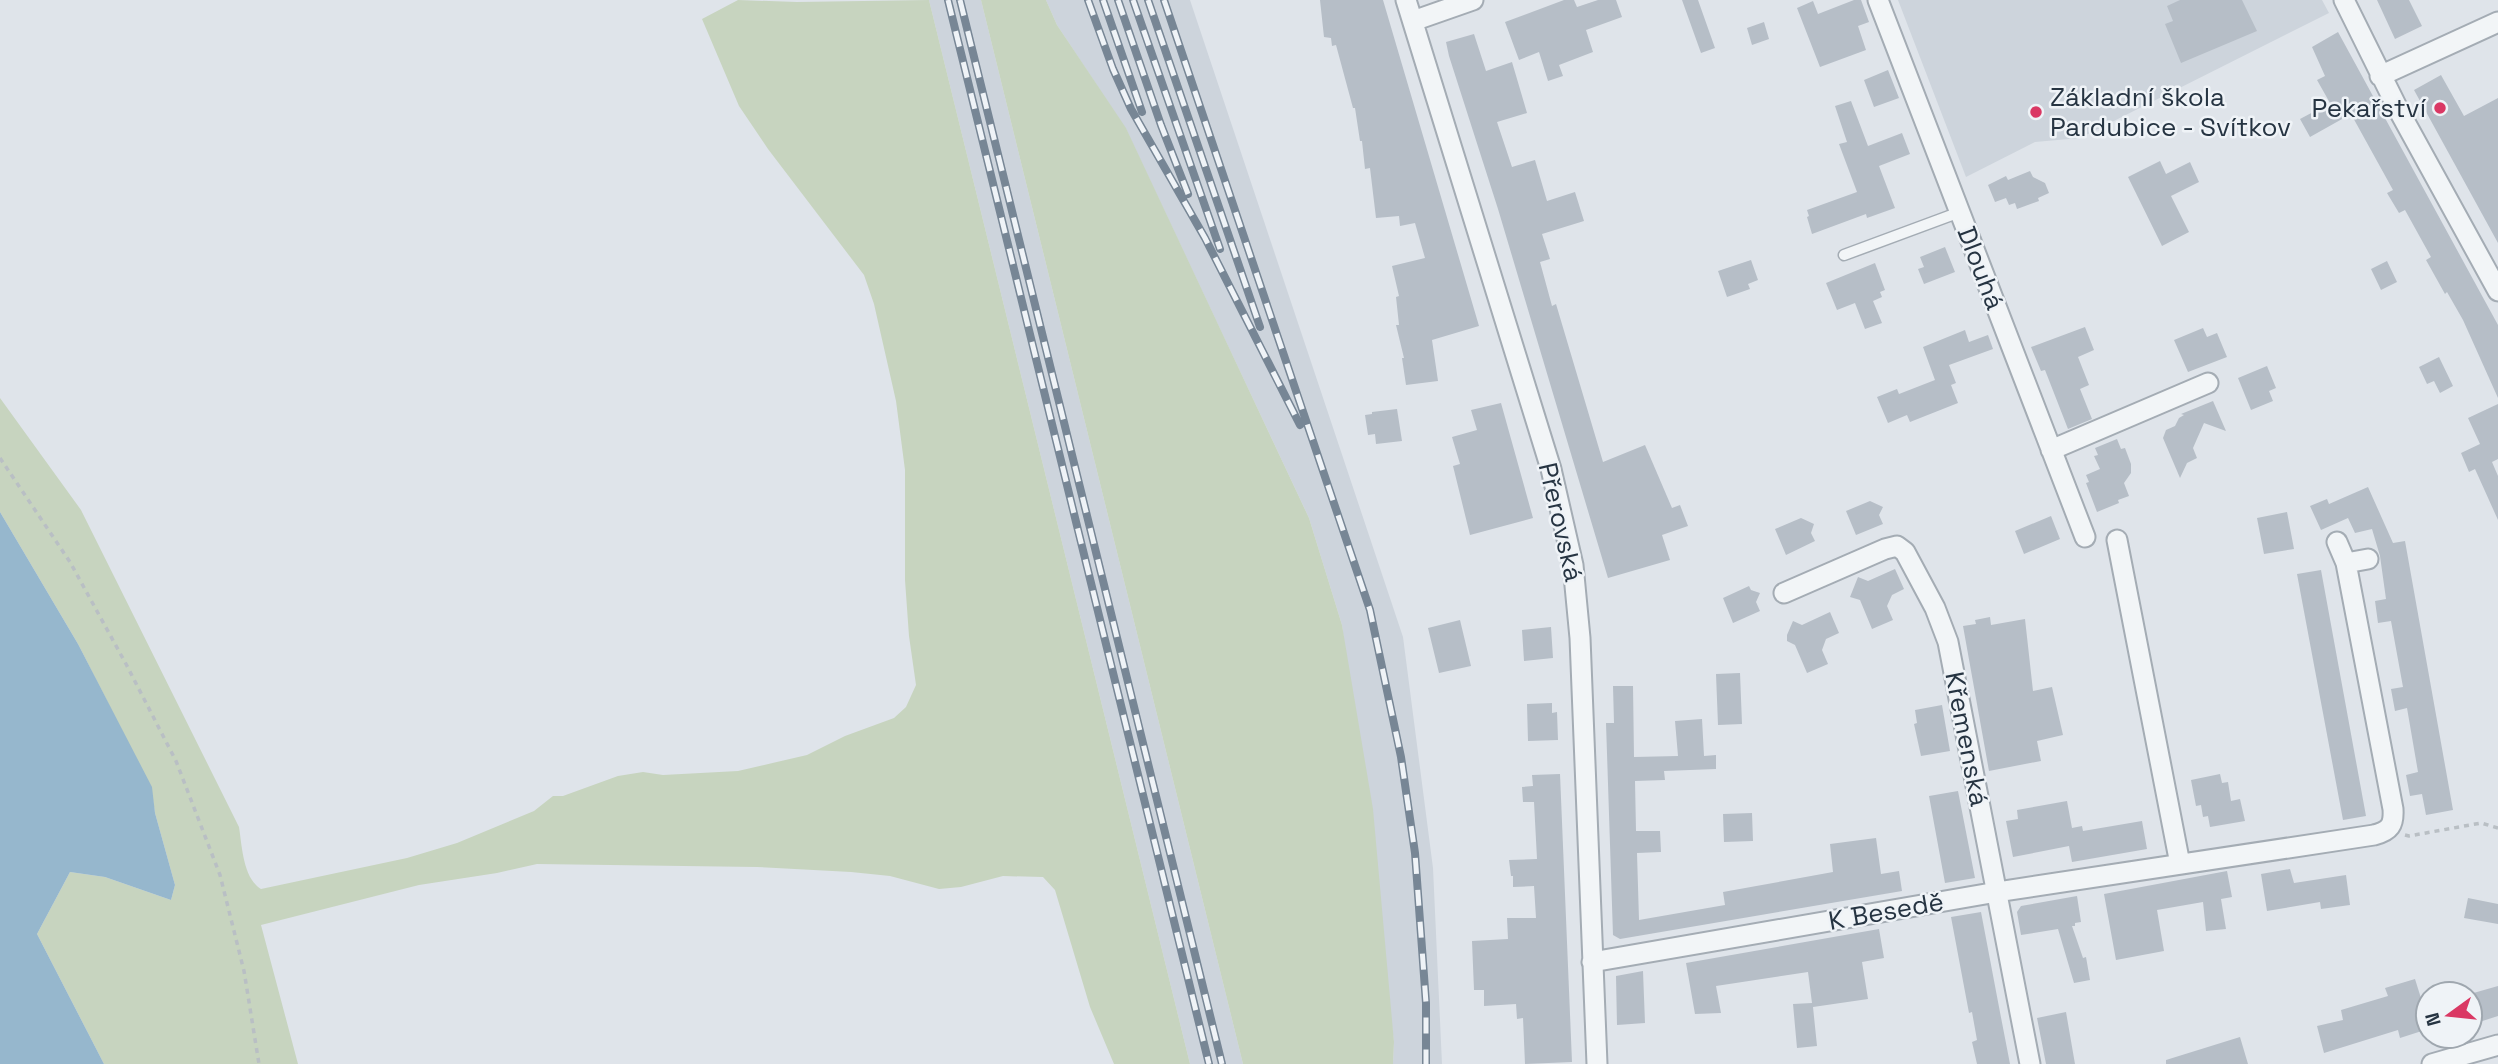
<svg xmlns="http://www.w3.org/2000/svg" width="2498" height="1064" font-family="'Space Grotesk',sans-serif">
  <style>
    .built { fill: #cdd4dc }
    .green { fill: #c7d4bf }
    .water { fill: #96b7cd }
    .building { fill: #b6bec7 }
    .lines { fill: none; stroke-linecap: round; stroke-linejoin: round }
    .lane-casing { stroke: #a4acb4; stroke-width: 13 }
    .street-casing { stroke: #a4acb4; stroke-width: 23 }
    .path { stroke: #b9bfc4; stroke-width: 3.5; stroke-dasharray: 5 5; stroke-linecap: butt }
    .lane { stroke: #f2f5f7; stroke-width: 10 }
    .street { stroke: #f2f5f7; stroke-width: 19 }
    .rail-casing { stroke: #778695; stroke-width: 8 }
    .rail { stroke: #eff3f7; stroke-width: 5; stroke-dasharray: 16; stroke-linecap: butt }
    .poi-dot { fill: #da3864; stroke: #eff3f7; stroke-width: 2.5 }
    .labels { text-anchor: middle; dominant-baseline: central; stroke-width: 5; stroke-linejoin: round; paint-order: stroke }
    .poi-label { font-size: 26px; fill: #263442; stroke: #eff3f7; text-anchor: start }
    .street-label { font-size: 26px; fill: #263442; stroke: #eff3f7 }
  </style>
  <rect width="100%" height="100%" fill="#dfe4ea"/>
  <!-- built -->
  <path class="built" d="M929,0H981L1243,1064H1190Z
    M1046,0H1190L1403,637L1433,868L1442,1064H1393L1394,1042L1342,625L1309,518L1126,129L1057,25Z
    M1898,0H2322L2329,13L2080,138L2035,142L1966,177Z"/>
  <!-- green -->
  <path class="green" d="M738,0L797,2L929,0L1190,1064H1114L1090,1007L1055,890L1043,877L1003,876L961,887L939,889L890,876L851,872L757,867L537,864L497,873L419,885L261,925L298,1064H104L37,934L70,872L105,877L171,900L175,885L155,813L151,787L78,644L0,512V398L81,510L239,827C242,846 243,878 261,889L407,858L457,843L534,811L553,796H563L618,776L643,772L663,775L738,771L807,755L845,736L894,718L906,707L916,685L909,636L905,580V470L896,401L874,304L864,275L768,149L739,106L702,19Z
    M981,0H1046L1057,25L1126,128L1309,518L1342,625L1373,809L1394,1042L1393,1064H1243Z"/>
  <!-- water -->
  <path class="water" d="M0,512L78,644L152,787L155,813L175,885L171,900L105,877L70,872L37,934L104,1064H0Z"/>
  <!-- building -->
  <path class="building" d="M1320,0H1383L1479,326L1432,340L1438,381L1406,385L1402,358H1404L1396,325H1399L1396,297L1399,296L1392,266L1425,258L1415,223L1400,226L1399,216L1376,218L1370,168L1365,169L1362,141H1360L1355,108H1353L1336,45L1332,46L1331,38L1324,37Z
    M1564,0H1574L1577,7L1598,0H1616L1622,17L1586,30L1593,52L1559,65L1563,76L1548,81L1539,52L1519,60L1505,22Z
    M1682,0H1698L1715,48L1701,53Z
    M1854,0H1861L1869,22L1858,26L1866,50L1820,67L1797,8L1813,1L1818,14Z
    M2180,0H2242L2257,31L2181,63L2165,24L2173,21L2167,6Z
    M2377,0H2409L2422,26L2395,39Z
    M1764,22L1769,39L1752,45L1747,28Z
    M2338,32L2498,325V398L2463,320L2447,292L2445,294L2426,260L2431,257L2405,210L2399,213L2387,193L2393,190L2351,114L2310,137L2300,119L2330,103L2317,80L2325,76L2312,47Z
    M1474,34L1486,71L1512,62L1527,113L1497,122L1512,167L1535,160L1547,201L1575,192L1584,221L1542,234L1550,259L1540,262L1552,306L1556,304L1603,462L1645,445L1672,508L1680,505L1688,526L1662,535L1670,560L1608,578L1498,209L1449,56L1446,42Z
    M1888,70L1899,98L1874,107L1864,80Z
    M2441,75L2464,116L2498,98V243L2414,90Z
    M1851,101L1868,146L1902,133L1910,154L1879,166L1895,208L1867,218L1866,214L1812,234L1807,217L1809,216L1807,210L1857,192L1839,144L1847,142L1835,106Z
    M2160,161L2166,174L2190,162L2199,182L2171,196L2189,232L2162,246L2128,177Z
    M2030,171L2033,177L2045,183L2049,193L2038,198L2039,201L2017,209L2015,203L2009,205L2006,198L1995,202L1988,185L2006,176L2008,180Z
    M1945,247L1955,272L1924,284L1918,269L1924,267L1920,257Z
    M1751,260L1758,280L1748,284L1750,289L1727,297L1718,271Z
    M2387,261L2397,282L2381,290L2371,269Z
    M1875,263L1885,290L1880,292L1882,297L1873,301L1882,323L1865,329L1855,303L1837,310L1826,283Z
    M2085,327L2094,350L2078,357L2089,385L2080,389L2092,419L2068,429L2045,370L2041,371L2031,347Z
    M2203,328L2207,337L2217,333L2227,357L2188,372L2174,340Z
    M1965,330L1969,342L1988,335L1993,349L1949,365L1956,383L1951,385L1958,403L1910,422L1907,415L1888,423L1877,397L1897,389L1899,394L1935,380L1923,347Z
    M2439,357L2453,386L2440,393L2434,381L2427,384L2419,367Z
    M2267,366L2276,388L2269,391L2273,401L2251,410L2238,378Z
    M2213,401L2226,431L2204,423L2193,448L2197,458L2187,463L2180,478L2163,438L2166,430L2175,426L2179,418L2184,415L2181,414Z
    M1501,403L1533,518L1470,535L1453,466L1460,464L1452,437L1477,430L1471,410Z
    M2498,404V459L2492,462L2498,476V520L2475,469L2469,472L2461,453L2480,444L2468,418Z
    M1397,409L1402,441L1376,444L1375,434L1368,435L1365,415L1372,414V412Z
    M2117,439L2121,449L2125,448L2131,464V473L2124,483L2129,496L2118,500L2119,503L2097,512L2086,483L2089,482L2086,475L2100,469L2094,456L2098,455L2095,448Z
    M2368,487L2393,543L2405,541L2453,810L2426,815L2422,794L2410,796L2406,775L2418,772L2407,708L2395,711L2391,689L2403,687L2391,621L2378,623L2375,601L2386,599L2380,556L2372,529L2355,533L2348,518L2321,530L2310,506L2327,499L2329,504Z
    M1870,501L1883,507L1879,515L1883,524L1856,535L1846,511Z
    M2287,512L2294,549L2264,554L2257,518Z
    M2051,516L2060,539L2024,554L2015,531Z
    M1801,518L1814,524L1811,533L1815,541L1786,555L1775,529Z
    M1895,569L1904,589L1892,595L1887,606L1893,620L1872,629L1860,600L1850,597L1858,577L1868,581Z
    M2321,570L2366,816L2343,820L2297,574Z
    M1749,586L1751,590L1760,593L1756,602L1760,611L1733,623L1723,598Z
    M1830,612L1839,633L1826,639L1822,650L1828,664L1807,673L1795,645L1787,641V635L1793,621L1802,625Z
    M1990,617L1991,625L2025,619L2033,691L2052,687L2063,735L2037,741L2041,761L1989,771L1963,626L1976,624L1975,620Z
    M1460,620L1471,666L1439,673L1428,628Z
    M1551,627L1553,658L1524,661L1522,630Z
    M1740,673L1742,724L1718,725L1716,674Z
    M1613,686H1633L1634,757L1678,756L1675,721L1702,719L1704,756L1716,755V769L1664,771L1665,780L1635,781L1636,831H1660L1661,852L1637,853L1639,920L1725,905L1723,892L1833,872L1830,844L1876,838L1881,874L1899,871L1902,891L1620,939L1613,935L1606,723H1614Z
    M1552,703V713L1557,712L1558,740L1528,741L1527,704Z
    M1942,705L1950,751L1921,756L1914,724L1917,723L1915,710Z
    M1560,774L1572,1062L1525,1064L1523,1018L1517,1019L1516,1004L1484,1006V990H1474L1472,941L1508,939L1507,918H1536L1534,886L1513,887V876H1511L1509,860L1537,859L1534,802H1523L1522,787L1533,786L1532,775Z
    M2220,774L2222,783L2228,782L2231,801L2240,799L2245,821L2210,827L2208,816L2203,817L2201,805L2196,806L2191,780Z
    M1958,791L1975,878L1945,883L1929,796Z
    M2067,801L2072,828L2082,826L2083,831L2142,821L2147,849L2072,862L2069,846L2013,857L2006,821L2018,819L2017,810Z
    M1752,813L1753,841L1724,842L1723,814Z
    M2290,869L2294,883L2346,875L2350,905L2321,909L2320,902L2267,911L2261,874Z
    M2227,871L2232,897L2221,899L2226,929L2206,931L2203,902L2157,910L2164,951L2116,960L2104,894Z
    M2077,896L2081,922L2075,923V926H2072L2083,958L2086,957L2090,980L2074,983L2058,929L2021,935L2017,912L2021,906Z
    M2468,898L2498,904V924L2464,918Z
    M1981,912L1999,1007L2010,1064H1977L1972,1042L1977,1040L1972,1012L1969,1013L1951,917Z
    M1879,929L1884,958L1862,962L1868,999L1813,1007L1817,1046L1797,1048L1793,1004L1812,1003L1808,972L1716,986L1721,1013L1695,1014L1686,963Z
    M1643,971L1645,1023L1617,1025L1616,976Z
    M2415,979L2425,1011L2428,1010V1029L2400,1038L2398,1030L2324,1053L2317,1026L2343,1020L2341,1010L2388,996L2385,988Z
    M2498,986V1016L2470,1025V994Z
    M2066,1012L2075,1064H2046L2037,1018Z
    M2240,1037L2248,1064H2166V1060Z"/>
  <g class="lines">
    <!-- lane casing -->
    <g class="lane-casing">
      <path id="lane" d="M1844,255L1960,212"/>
    </g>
    <!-- street casing -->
    <g class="street-casing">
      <path id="street" d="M1406,0L1551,469L1573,565L1580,638L1597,1064
        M1878,0L2085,537
        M2344,0L2399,111L2498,291
        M1413,21L1473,0
        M2380,76L2498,22
        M2051,450L2208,383
        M2117,540L2180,864
        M2346,563L2368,559
        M1784,593L1885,549L1897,546L1905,552L1935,608L1948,642L2030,1064
        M1592,962L1997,892L2374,835C2390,831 2394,825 2393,809L2346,563L2337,542
        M2432,1064L2498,1045"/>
    </g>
    <!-- path -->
    <path class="path" d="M0,458L70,562L126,664L176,761L220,875L244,971L259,1064
      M2405,835L2409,836L2481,823L2498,828"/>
    <!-- lane -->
    <use href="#lane" class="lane"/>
    <!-- street -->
    <use href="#street" class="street"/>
    <!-- rail casing -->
    <g class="rail-casing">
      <path id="rail" d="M948,0L1209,1064
        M960,0L1222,1064
        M1088,0L1113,69L1131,109L1205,238L1300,425
        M1103,0L1142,112
        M1118,0L1161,125L1188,194
        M1133,0L1220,249
        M1148,0L1260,327
        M1164,0L1370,610L1401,757L1415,853L1426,1003V1064"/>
    </g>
    <!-- rail -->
    <use href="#rail" class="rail"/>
  </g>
  <!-- markers -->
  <g class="poi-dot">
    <circle cx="2440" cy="108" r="7"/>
    <circle cx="2036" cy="112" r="7"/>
  </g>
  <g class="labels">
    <!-- poi labels -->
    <g class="poi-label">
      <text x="2050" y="97">Základní škola<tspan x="2050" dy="30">Pardubice - Svítkov</tspan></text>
      <text x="2426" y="108" text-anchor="end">Pekařství</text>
    </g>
    <!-- street labels -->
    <g class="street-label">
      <text transform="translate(1981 268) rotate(69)">Dlouhá</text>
      <text transform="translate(1561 522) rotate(77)">Přerovská</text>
      <text transform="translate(1967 739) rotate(79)">Křemenská</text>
      <text transform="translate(1886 911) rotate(-10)">K Besedě</text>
    </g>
  </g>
  <!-- north arrow -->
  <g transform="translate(2449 1015) rotate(255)"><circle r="33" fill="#eff3f7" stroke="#9fa7af" stroke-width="2"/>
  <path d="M0-5L12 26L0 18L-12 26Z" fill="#da3864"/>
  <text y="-10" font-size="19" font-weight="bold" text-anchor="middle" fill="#263442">N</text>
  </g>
</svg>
